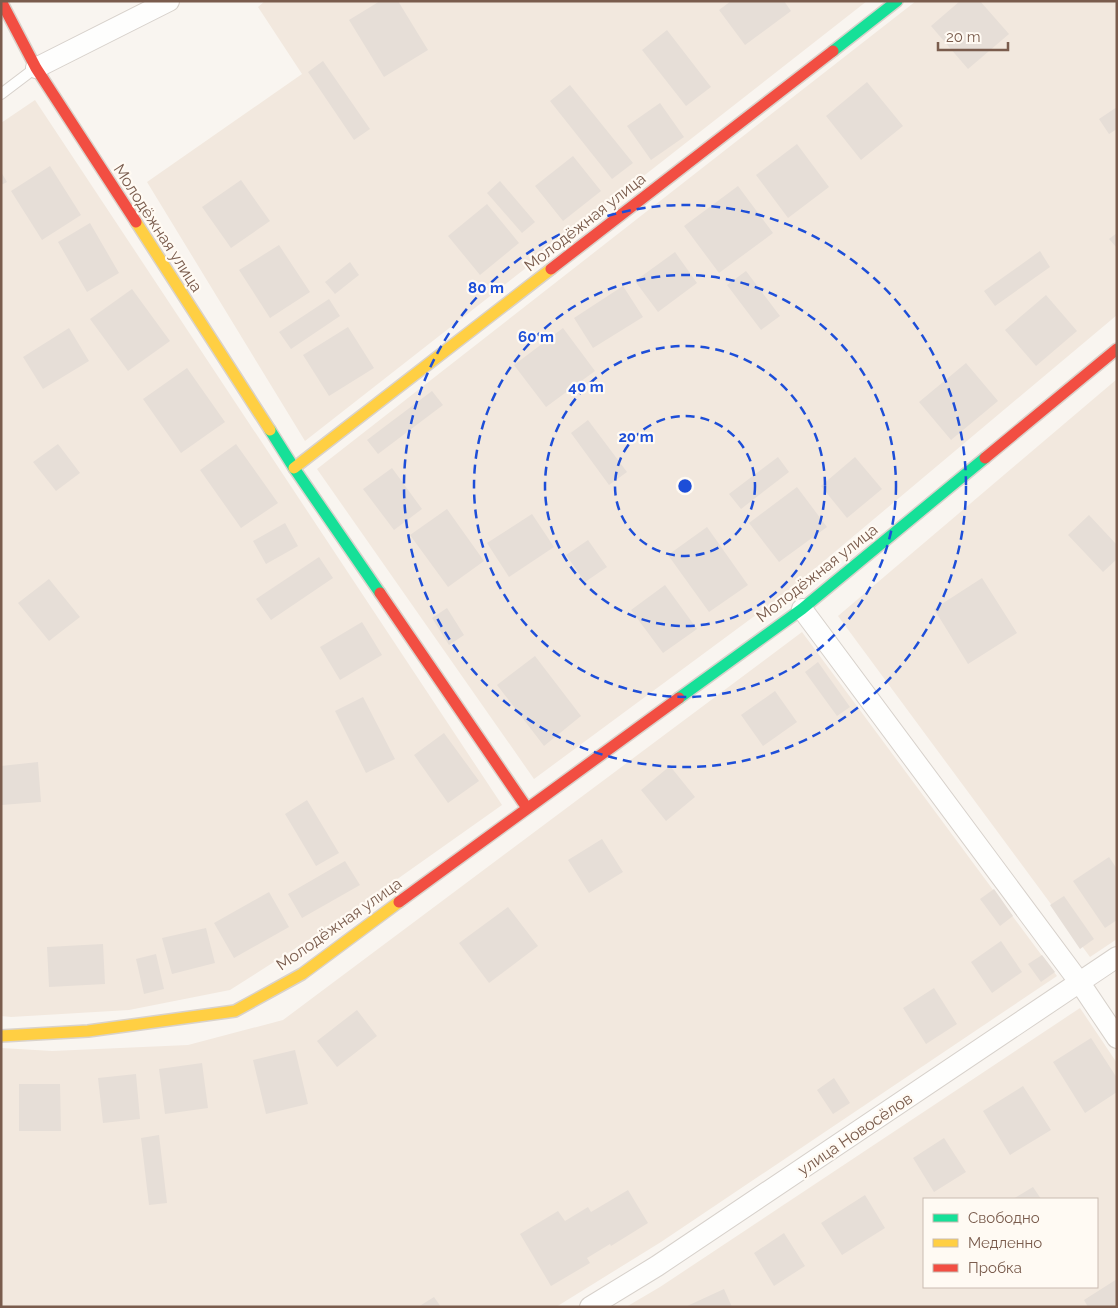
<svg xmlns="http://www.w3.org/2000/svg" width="1118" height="1308" font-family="Raleway,sans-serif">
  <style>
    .residential { fill: #f2e8de; fill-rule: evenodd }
    .building { fill: #e6ded7 }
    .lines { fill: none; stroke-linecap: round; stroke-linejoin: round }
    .lane-casing { stroke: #d7d1cb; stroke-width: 12 }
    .street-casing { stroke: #d7d1cb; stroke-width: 22 }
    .fast-casing { stroke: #d9d2cb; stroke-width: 14 }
    .slow-casing { stroke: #d9d2cb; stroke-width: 14 }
    .jam-casing { stroke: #d9d2cb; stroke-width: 14 }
    .lane { stroke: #fefefd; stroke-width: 10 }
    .street { stroke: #fefefd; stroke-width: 20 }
    .fast { stroke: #16e098; stroke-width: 11 }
    .slow { stroke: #ffcf43; stroke-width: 11 }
    .jam { stroke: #f24e42; stroke-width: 11 }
    .ring { fill: none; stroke: #1d4ed8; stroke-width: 2.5; stroke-dasharray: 9 6 }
    .labels { text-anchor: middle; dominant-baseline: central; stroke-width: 4.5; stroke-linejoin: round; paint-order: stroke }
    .street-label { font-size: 16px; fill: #7a5c4d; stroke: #fffaf3 }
    .centre { fill: #1d4ed8; stroke: #fffaf3; stroke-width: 2.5 }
    .ring-label { font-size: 15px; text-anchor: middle; font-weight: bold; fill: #1d4ed8; stroke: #fffaf3; stroke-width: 4.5; stroke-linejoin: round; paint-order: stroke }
  </style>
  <rect width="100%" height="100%" fill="#f9f5f0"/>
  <!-- residential -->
  <path class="residential" d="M265,1H867L305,441L147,182L302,74L258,7Z
    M916,1H1117V315L787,592L534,779L317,469Z
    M35,100L502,805L338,921L230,990L129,1010L11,1017L1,1016V123Z
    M1117,379V939L1090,957L838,616Z
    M802,632L1057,976L661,1242L556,1307H1V1048L52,1051L188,1045L283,1020Z
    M1080,1008L1117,1063V1307H626L660,1287ZM924,1199H1097V1287H924Z"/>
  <!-- building -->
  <path class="building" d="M380,1H398L428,50L384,77L349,20Z
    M731,1H784L791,11L745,45L719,10Z
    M960,1H980L1009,34L968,69L931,26Z
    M667,30L711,87L686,106L642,50Z
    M323,61L370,129L354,140L308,72Z
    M867,82L903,126L861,160L826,116Z
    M570,85L633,163L612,179L550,101Z
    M660,103L684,137L651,160L627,126Z
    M1117,107V129L1109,134L1099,119Z
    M797,144L829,187L788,218L756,175Z
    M573,156L601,191L563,221L535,186Z
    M50,166L81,215L42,240L11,191Z
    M1,172L7,182L1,185Z
    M241,180L270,221L231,248L202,207Z
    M500,181L535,222L522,233L487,193Z
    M738,186L773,233L719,273L684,226Z
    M487,204L519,243L480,275L448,236Z
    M90,223L119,273L87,292L58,242Z
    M1117,233V248L1109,239Z
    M279,245L310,292L270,318L239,270Z
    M1040,251L1050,267L995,306L984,291Z
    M675,252L697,283L658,312L635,281Z
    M350,262L359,275L335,294L325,282Z
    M746,271L780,316L761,330L727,285Z
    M623,286L643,317L593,348L574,318Z
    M132,289L170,341L128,371L90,319Z
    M1046,295L1077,331L1036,366L1005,330Z
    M329,299L340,316L291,349L279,332Z
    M348,327L374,368L329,396L303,355Z
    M69,328L89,361L43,389L23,357Z
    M563,328L595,371L546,407L514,365Z
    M966,363L998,401L951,440L919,402Z
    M187,368L225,422L181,453L143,399Z
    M432,391L443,405L378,454L367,440Z
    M588,420L627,472L609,485L571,433Z
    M58,444L80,473L56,491L33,462Z
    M236,444L278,503L241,528L200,470Z
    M778,457L789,472L741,509L729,494Z
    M855,457L882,489L847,518L821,486Z
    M392,468L422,509L394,530L363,489Z
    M797,487L827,527L779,562L749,523Z
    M447,509L484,561L448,587L410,535Z
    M532,514L554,547L509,577L487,543Z
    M1089,515L1117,545V559L1103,572L1068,535Z
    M285,523L298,546L266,564L253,541Z
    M707,527L748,585L709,612L668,555Z
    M588,540L607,567L585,582L566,555Z
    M319,557L333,578L271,620L256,599Z
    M982,578L1017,633L968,664L934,609Z
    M49,579L80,617L49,641L18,603Z
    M665,585L697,629L663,653L631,610Z
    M447,608L464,635L449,645L432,618Z
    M362,622L382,655L340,680L320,647Z
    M535,656L581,716L544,746L497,685Z
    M818,662L850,707L837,716L805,672Z
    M775,691L797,722L763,746L741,715Z
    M363,697L395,759L366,773L335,711Z
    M444,733L479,781L448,803L414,755Z
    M38,762L41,802L1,805V766Z
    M670,766L695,797L666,821L641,790Z
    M307,800L339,853L316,866L285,814Z
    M602,839L623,872L589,893L568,860Z
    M1109,857L1117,869V920L1105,928L1073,881Z
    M345,861L360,885L302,918L288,894Z
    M994,889L1013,916L1000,926L980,899Z
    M269,892L289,927L234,958L214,923Z
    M1064,896L1094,939L1080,949L1050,905Z
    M508,907L538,946L489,983L459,943Z
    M206,928L215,963L172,974L162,938Z
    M1001,941L1022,972L992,993L971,962Z
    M103,944L105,984L49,987L47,947Z
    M156,954L164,989L144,994L136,959Z
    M1042,955L1055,972L1041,982L1028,964Z
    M934,988L957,1024L926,1044L903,1008Z
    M357,1010L377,1036L337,1067L317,1041Z
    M1091,1038L1117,1078V1092L1085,1113L1053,1062Z
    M295,1050L308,1104L266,1114L253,1060Z
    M202,1063L208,1108L165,1114L159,1069Z
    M136,1074L140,1119L103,1123L98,1078Z
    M834,1078L850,1103L833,1114L817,1090Z
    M19,1084H60L61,1131H19Z
    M1023,1086L1051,1130L1010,1155L983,1111Z
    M159,1135L167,1203L149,1205L141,1138Z
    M944,1138L966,1172L934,1192L913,1158Z
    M1033,1187L1041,1199H1013Z
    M628,1190L648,1223L611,1246L610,1244L587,1258L590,1263L551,1286L520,1234L558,1211L565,1221L588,1207L591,1212Z
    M865,1195L885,1228L842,1255L821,1223Z
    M784,1233L805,1266L774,1286L754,1253Z
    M1117,1279V1307H1088L1084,1300Z
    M724,1289L732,1307H685Z
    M434,1297L441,1307H418Z"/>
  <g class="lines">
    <!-- lane casing -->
    <g class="lane-casing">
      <path id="lane" d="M1,94L34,69"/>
    </g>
    <!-- street casing -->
    <g class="street-casing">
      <path id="street" d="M36,68L169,1
        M802,609L1080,983L1117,1038
        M590,1307L657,1266L1117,957"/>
    </g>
    <!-- fast casing -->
    <g class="fast-casing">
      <path id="fast" d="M833,51L897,1
        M270,430L294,468L380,593
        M679,698L802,609L985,458"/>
    </g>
    <!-- slow casing -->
    <g class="slow-casing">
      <path id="slow" d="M136,222L270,430
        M294,468L551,269
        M1,1036L88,1031L235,1011L302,974L399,902"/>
    </g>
    <!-- jam casing -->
    <g class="jam-casing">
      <path id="jam" d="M1,1L36,68L136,222
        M551,269L833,51
        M985,458L1117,349
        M380,593L527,808
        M399,902L679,698"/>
    </g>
    <!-- lane -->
    <use href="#lane" class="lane"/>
    <!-- street -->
    <use href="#street" class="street"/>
    <!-- fast -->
    <use href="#fast" class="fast"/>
    <!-- slow -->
    <use href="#slow" class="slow"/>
    <!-- jam -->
    <use href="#jam" class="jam"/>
  </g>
  <!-- distance rings -->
  <g class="ring">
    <circle cx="685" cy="486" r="70"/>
    <circle cx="685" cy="486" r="140"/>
    <circle cx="685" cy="486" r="211"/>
    <circle cx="685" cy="486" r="281"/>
  </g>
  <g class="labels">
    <!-- street labels -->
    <g class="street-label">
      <text transform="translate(585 222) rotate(-38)">Молодёжная улица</text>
      <text transform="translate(158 228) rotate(57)">Молодёжная улица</text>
      <text transform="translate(817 573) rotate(-38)">Молодёжная улица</text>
      <text transform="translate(339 924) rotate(-35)">Молодёжная улица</text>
      <text transform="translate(855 1134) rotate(-34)">улица Новосёлов</text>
    </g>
  </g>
  <circle cx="685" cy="486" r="8" class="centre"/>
  <g class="ring-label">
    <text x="486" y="293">80 m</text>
    <text x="536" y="342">60 m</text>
    <text x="586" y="392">40 m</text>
    <text x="636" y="442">20 m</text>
  </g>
  <!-- border -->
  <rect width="1118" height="1308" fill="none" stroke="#7a5c4d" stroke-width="5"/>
  <!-- legend -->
  <rect x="923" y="1198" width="175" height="90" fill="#fffaf3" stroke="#cabbb1"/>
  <rect x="933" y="1214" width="25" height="8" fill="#16e098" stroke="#cabbb1"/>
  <text x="968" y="1223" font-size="15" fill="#7a5c4d">Свободно</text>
  <rect x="933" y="1239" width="25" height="8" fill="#ffcf43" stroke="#cabbb1"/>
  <text x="968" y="1248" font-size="15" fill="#7a5c4d">Медленно</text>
  <rect x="933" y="1264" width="25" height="8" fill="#f24e42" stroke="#cabbb1"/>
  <text x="968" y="1273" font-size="15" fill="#7a5c4d">Пробка</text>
  <!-- scale -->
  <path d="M938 42v8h70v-8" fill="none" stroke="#7a5c4d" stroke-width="2.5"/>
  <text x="946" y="42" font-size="15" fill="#7a5c4d" stroke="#fffaf3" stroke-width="4" paint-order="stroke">20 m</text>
</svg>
